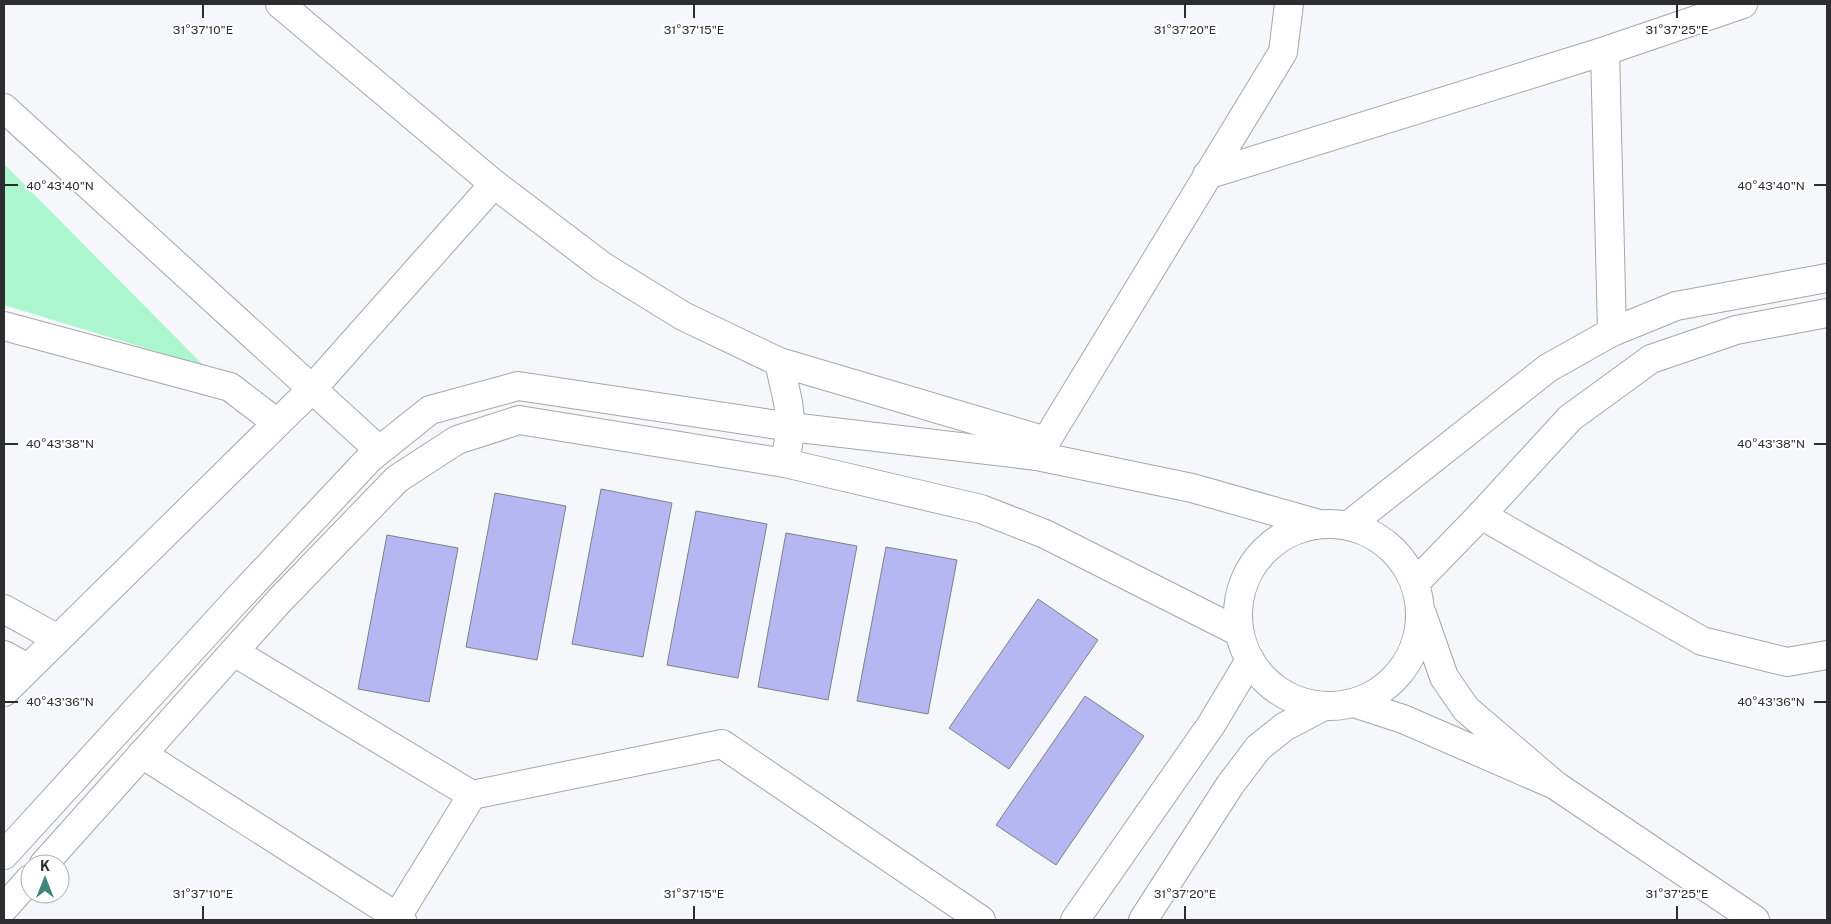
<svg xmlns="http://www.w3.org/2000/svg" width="1831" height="924" font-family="'Public Sans',sans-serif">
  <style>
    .green { fill: #abf6cf }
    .building { fill: #b5b7f3; stroke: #808084 }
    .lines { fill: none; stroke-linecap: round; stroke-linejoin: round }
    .minor-casing { stroke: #a6a6aa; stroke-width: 30 }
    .major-casing { stroke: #a6a6aa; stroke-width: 30 }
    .minor { stroke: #fff; stroke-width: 28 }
    .major { stroke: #fff; stroke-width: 28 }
    .ticks { fill: none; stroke: #2d2d2f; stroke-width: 2 }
    .ticks-label { font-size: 12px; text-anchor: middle; fill: #2d2d2f; stroke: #fff; stroke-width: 4; stroke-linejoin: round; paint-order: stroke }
  </style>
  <rect width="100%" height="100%" fill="#f6f7fb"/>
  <!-- green -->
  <path class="green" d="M4,164L204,366L4,305Z"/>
  <!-- building -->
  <path class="building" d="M601,489L672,503L643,657L572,644Z
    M495,493L566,506L537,660L466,647Z
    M696,511L767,524L738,678L667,665Z
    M786,533L857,546L828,700L758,687Z
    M387,535L458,548L429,702L358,689Z
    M886,547L957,560L928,714L857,701Z
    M1038,599L1098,640L1009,769L949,728Z
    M1085,696L1144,736L1056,865L996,825Z"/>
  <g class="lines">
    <!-- minor casing -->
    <g class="minor-casing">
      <path id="minor" d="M280,4L494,184L602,266L683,316L779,362L788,402L791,427L785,463
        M1605,51L1612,332
        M4,108L379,450
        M1207,175L1605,51L1743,4
        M4,326L230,387L277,423
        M779,362L1046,441
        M1037,456L1283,52L1289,4
        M1481,515L1702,641L1787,662L1827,655
        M4,609L58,639
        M234,652L472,795L722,744L981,920
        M4,655L28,668
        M4,692L312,389L494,184
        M142,754L402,920
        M395,920L472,795
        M1075,920L1211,725L1250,660
        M1143,920L1230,785L1258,748L1284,727L1324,706"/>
    </g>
    <!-- major casing -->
    <g class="major-casing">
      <path id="major" d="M1238 615a91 91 0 1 1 182 0a91 91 0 1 1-182 0Z
        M1349,525L1548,368L1612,332L1676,306L1827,278
        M1416,582L1481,515L1570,418L1651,359L1736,330L1827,313
        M1354,703L1403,719L1555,785L1466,709L1444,677L1422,614
        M1555,785L1755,920
        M4,855L233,604L370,458L430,410L518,386L791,427L1037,456L1192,488L1319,524
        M44,864L280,600L397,479L457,440L519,420L785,463L981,509L1045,534L1239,632
        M4,908L30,879"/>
    </g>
    <!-- minor -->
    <use href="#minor" class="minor"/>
    <!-- major -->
    <use href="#major" class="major"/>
  </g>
  <!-- ticks -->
  <path class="ticks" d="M203,5V18M694,5V18M1185,5V18M1677,5V18M5,185H18M1814,185H1826M5,444H18M1814,444H1826M5,702H18M1814,702H1826M203,906V919M694,906V919M1185,906V919M1677,906V919"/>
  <g class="ticks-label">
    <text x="203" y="34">31°37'10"E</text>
    <text x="694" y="34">31°37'15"E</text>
    <text x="1185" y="34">31°37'20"E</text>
    <text x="1677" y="34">31°37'25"E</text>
    <text x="60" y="190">40°43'40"N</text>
    <text x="1771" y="190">40°43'40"N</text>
    <text x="60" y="448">40°43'38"N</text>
    <text x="1771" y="448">40°43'38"N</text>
    <text x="60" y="706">40°43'36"N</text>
    <text x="1771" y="706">40°43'36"N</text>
    <text x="203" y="898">31°37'10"E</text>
    <text x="694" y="898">31°37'15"E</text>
    <text x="1185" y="898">31°37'20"E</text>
    <text x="1677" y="898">31°37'25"E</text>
  </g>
  <!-- border -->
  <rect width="1831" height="924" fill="none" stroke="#2d2d2f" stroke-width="10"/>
  <!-- north arrow -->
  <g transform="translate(45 879)"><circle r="24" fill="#ffffff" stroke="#ababac"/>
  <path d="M0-4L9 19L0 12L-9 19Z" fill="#3d847d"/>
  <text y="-8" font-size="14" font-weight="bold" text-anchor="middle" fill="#2d2d2f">K</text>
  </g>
</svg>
